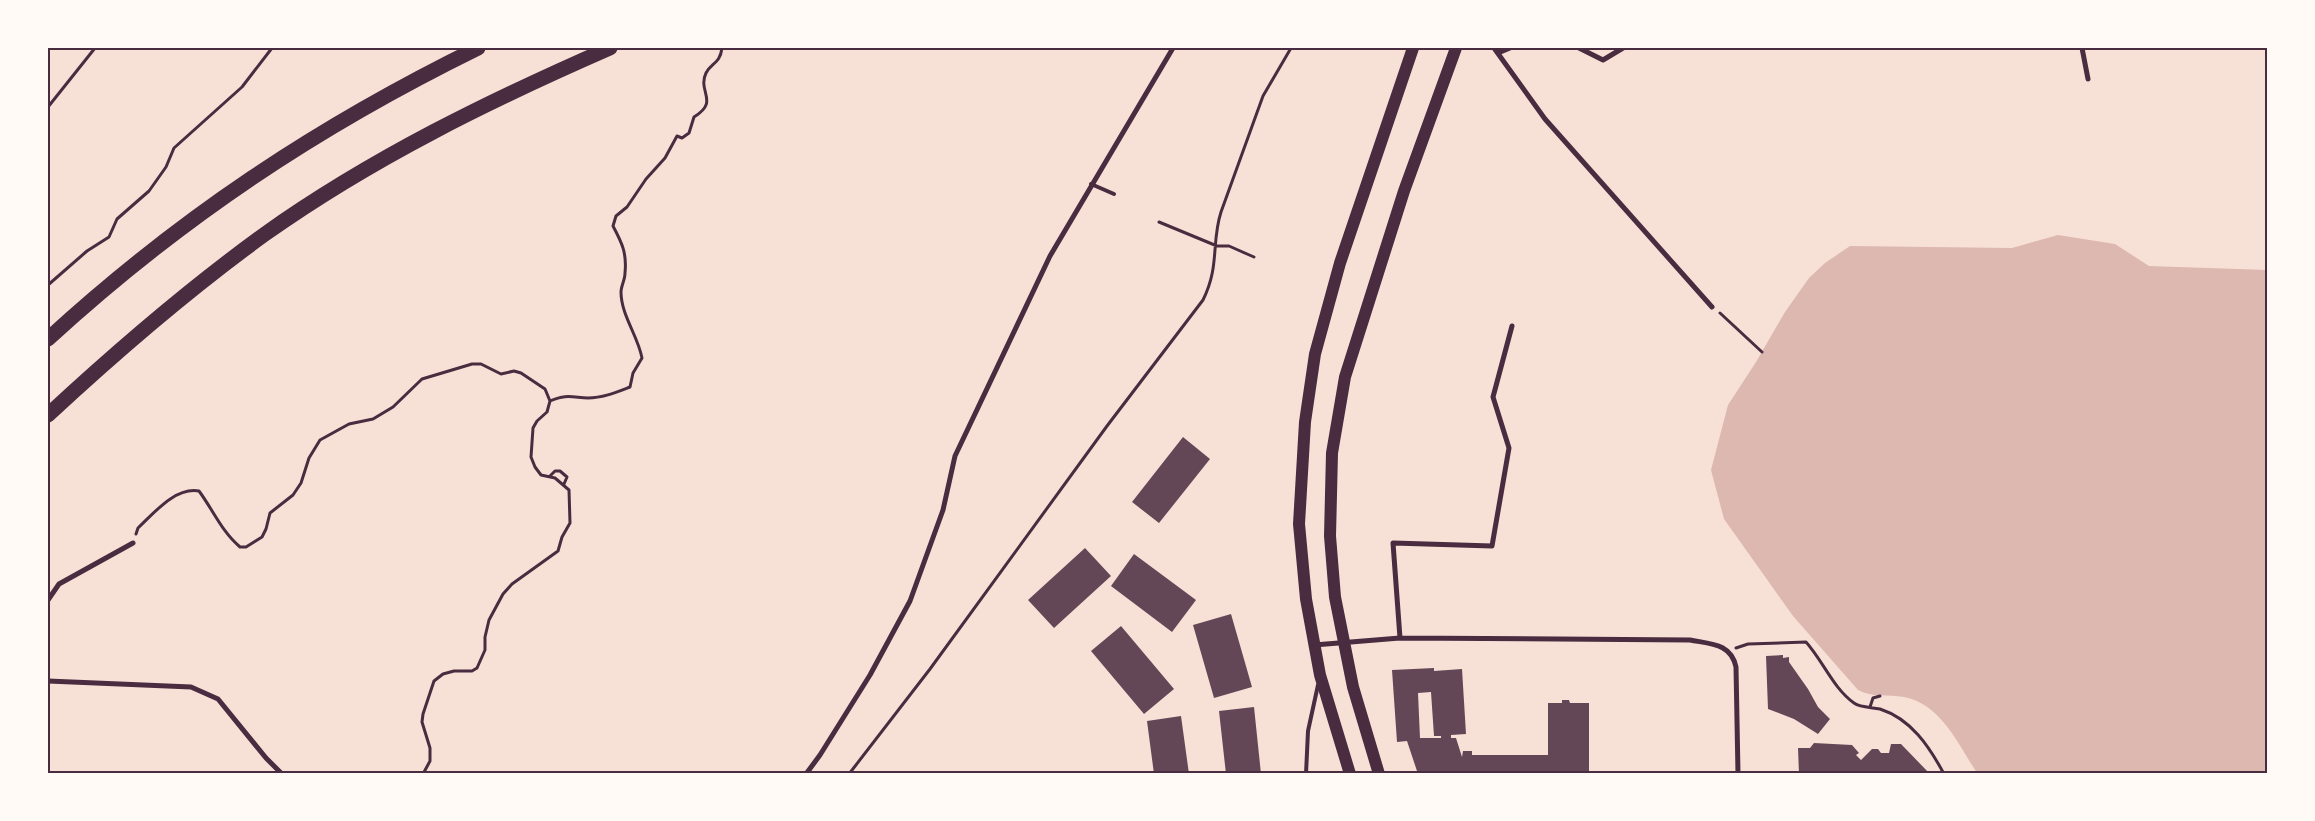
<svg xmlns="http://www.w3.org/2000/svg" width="2315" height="821" font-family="'PT Sans Narrow',sans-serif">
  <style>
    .water { fill: #dcb8b0 }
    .building { fill: #644757; fill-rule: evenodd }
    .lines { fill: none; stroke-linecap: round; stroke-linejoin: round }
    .path { stroke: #4a2c40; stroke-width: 3 }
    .service { stroke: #4a2c40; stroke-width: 4 }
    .minor { stroke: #4a2c40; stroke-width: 5 }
    .primary { stroke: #4a2c40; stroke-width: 12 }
    .motorway { stroke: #4a2c40; stroke-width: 15 }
    .neatline { fill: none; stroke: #4a2c40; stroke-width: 2 }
  </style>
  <rect width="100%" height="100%" fill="#f7e1d7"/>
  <!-- water -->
  <path class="water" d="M2058,235L2115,244L2149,266L2267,270V773H1977C1958,744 1941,704 1904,697C1888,694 1873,698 1858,690L1793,616L1724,519L1711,470L1728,405L1756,362L1785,312L1809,278L1825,263L1850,246L2012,248Z"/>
  <!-- building -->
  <path class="building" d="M1183,437L1210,459L1159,523L1132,502Z
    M1085,548L1111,576L1054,628L1028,600Z
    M1134,554L1196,600L1172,632L1111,586Z
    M1231,614L1252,687L1214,698L1193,625Z
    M1121,626L1174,689L1144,714L1091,651Z
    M1783,655V658L1789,657V662L1808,689L1818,707L1830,719L1818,734L1794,719L1768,709L1766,656Z
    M1434,668V671L1462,669L1466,734L1451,735V738H1456L1462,757L1463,751H1472V755H1548V703H1562V700H1569L1570,703H1589V774H1418L1407,741L1397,742L1392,670ZM1431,692L1434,736H1441V738H1420L1418,693Z
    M1254,707L1261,774H1226L1219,711Z
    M1181,716L1189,774H1154L1147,721Z
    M1814,743L1852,745L1859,753L1856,755L1861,760L1872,749H1878L1881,753H1889L1891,744H1901L1930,774H1799L1798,748H1810Z"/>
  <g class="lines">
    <!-- path -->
    <path class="path" d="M48,107L95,48
      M1159,222L1217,246H1229L1254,257
      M48,285L87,251L109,237L117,219L149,191L166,167L174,148L242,87L272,48
      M1720,313L1762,352
      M550,401C566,394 571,397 588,398C603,398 617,392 630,387L633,373L642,358C638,336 621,315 621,292C621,286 625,280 625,273C627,253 622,243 613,226L616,216L627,207L646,179L665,158L677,136L682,138L689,133L694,117C720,101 697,92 706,73C711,63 720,64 722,48
      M550,476L555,471H560L567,477L564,484
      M136,534L138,528C154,513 175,487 199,491C213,510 222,532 240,547H246L262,537L266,529L270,513L293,495L301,483L309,458L320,440L349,424L373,419L393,407L422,379L472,364H481L501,374L514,371L521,373L545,389L550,401L547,412L537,421L533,428L531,457L535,467L541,475L555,478L569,490L570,523L562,537L558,551L512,584L503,594L489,620L485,637V650L477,668L472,671H454L443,674L434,681L423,714L422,722L430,748V761L423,774
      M1736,648L1748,644L1806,642C1823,661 1833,688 1854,703C1861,708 1872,707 1880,709C1911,719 1929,746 1944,774
      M1870,707L1873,698L1880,696
      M849,774L930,669L1107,426L1203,300C1220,266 1211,243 1221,212L1263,96L1291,48"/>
    <!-- service -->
    <path class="service" d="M1091,184L1114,194
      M1306,774L1308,731L1318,685"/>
    <!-- minor -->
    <path class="minor" d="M1494,48L1545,119L1712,307
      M1579,48L1603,60L1623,48
      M2082,48L2088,79
      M1498,53L1510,48
      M48,600L59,584L133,543
      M1400,638L1393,543L1492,546L1509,448L1493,397L1512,326
      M1314,645L1400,638L1690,640C1710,644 1731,643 1736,667L1738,774
      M48,681L191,687L218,699L266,758L282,774
      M806,774L820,755L870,675L910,601L943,510L955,456L1050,256L1173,48"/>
    <!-- primary -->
    <path class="primary" d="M1350,774L1320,675L1306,599L1299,524L1305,422L1315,354L1340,263L1413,48
      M1379,774L1353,687L1335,597L1330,536L1332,453L1345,377L1404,191L1456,48"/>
    <!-- motorway -->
    <path class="motorway" d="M48,339C180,218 317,127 478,48
      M48,415C117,351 189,289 265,234C372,158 491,100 610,48"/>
  </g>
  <!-- border -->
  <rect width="2315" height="821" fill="none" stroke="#fffaf5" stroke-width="98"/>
  <rect x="49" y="49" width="2217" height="723" class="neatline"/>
</svg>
